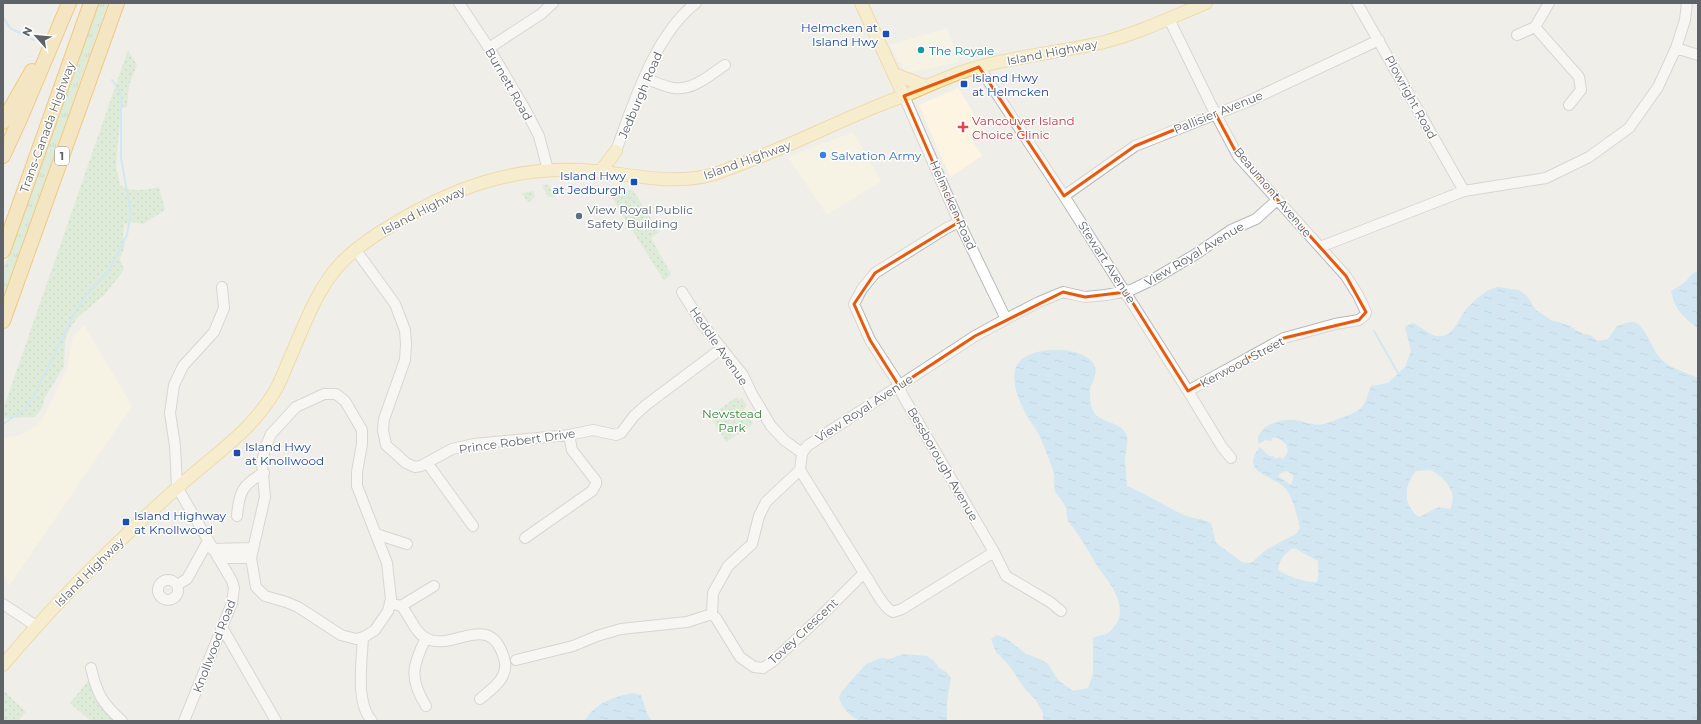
<svg xmlns="http://www.w3.org/2000/svg" width="1701" height="724" font-family="Montserrat,sans-serif">
  <style>
    .commercial { fill: #fdf5e1 }
    .grass { fill: url(#grass-tufts) }
    .park { fill: url(#park-dots) }
    .water { fill: url(#water-ripples); fill-rule: evenodd }
    .lines { fill: none; stroke-linecap: round; stroke-linejoin: round }
    .stream { stroke: #adddfc; stroke-width: 2 }
    .minor-casing { stroke: #b5b8bb; stroke-width: 12 }
    .major-casing { stroke: #ecc065; stroke-width: 14 }
    .highway-casing { stroke: #ef9c0a; stroke-width: 16 }
    .minor { stroke: #fff; stroke-width: 10 }
    .major { stroke: #fcecb1; stroke-width: 12 }
    .highway { stroke: #f9db97; stroke-width: 14 }
    .marked { fill: none; stroke: #e8590c; stroke-width: 3; stroke-linejoin: round }
    .transit-dot { fill: #1a4fb4; stroke: #fff; stroke-width: 1.5 }
    .culture-dot { fill: #0f9aa8; stroke: #fff; stroke-width: 1.5 }
    .health-dot { fill: #e0444e; stroke: #fff; stroke-width: 1.5 }
    .shop-dot { fill: #3f7fe0; stroke: #fff; stroke-width: 1.5 }
    .service-dot { fill: #5c6f8a; stroke: #fff; stroke-width: 1.5 }
    .labels { text-anchor: middle; dominant-baseline: central; stroke-width: 3; stroke-linejoin: round; paint-order: stroke }
    .shield { fill: #fff; stroke: #8f9295; stroke-width: 1 }
    .shield-label { font-size: 11px; font-weight: bold; fill: #5f6367 }
    .transit-label { font-size: 12px; fill: #164399; stroke: #fff; text-anchor: start }
    .culture-label { font-size: 12px; fill: #0d838f; stroke: #fff; text-anchor: start }
    .street-label { font-size: 12px; fill: #5f6367; stroke: #fff }
    .health-label { font-size: 12px; fill: #be3a42; stroke: #fff; text-anchor: start }
    .shop-label { font-size: 12px; fill: #366cbe; stroke: #fff; text-anchor: start }
    .service-label { font-size: 12px; fill: #4e5e75; stroke: #fff; text-anchor: start }
    .park-label { font-size: 12px; fill: #398439; stroke: #fff }
  </style>
  <defs>
    <pattern id="grass-tufts" width="24" height="20" patternUnits="userSpaceOnUse"><rect width="24" height="20" fill="#c7e6c6"/><path d="M3 7l-1-3M5 7V3M7 7l1-3M15 17l-1-3M17 17v-4M19 17l1-3" fill="none" stroke="#a5bea5"/></pattern>
    <pattern id="park-dots" width="8" height="8" patternUnits="userSpaceOnUse"><rect width="8" height="8" fill="#c7e6c6"/><path d="M2 2h.1M6 6h.1" fill="none" stroke="#a5bea5" stroke-width="1.8" stroke-linecap="round"/></pattern>
    <pattern id="water-ripples" width="26" height="14" patternUnits="userSpaceOnUse"><rect width="26" height="14" fill="#adddfc"/><path d="M2 4q2-2 4 0t4 0M15 11q2-2 4 0t4 0" fill="none" stroke="#90b7d0"/></pattern>
  </defs>
  <rect width="100%" height="100%" fill="#f0eee8"/>
  <!-- commercial -->
  <path class="commercial" d="M947,28L959,62L906,73L890,45Z
    M958,88L983,128L970,137L982,156L950,177L919,105Z
    M853,132L881,181L827,215L788,157Z
    M84,325L132,406L9,586L3,573V438L17,436L34,427L43,418L67,369L73,337Z"/>
  <!-- grass -->
  <path class="grass" d="M98,3H108L3,299V270Z"/>
  <!-- park -->
  <path class="park" d="M128,50L137,65L129,85L127,107L121,108L116,166L120,185C133,193 144,190 159,187L165,210L143,224L132,222L124,224L123,235L125,246L120,259L124,270L105,294L78,317L70,328L65,340L64,366L44,399L43,406L35,417L3,418V410Z
    M548,184L556,197H547L548,195H547L543,188V186H541Z
    M633,190L659,232L651,238L671,274L664,281L608,191Z
    M533,191L535,196L530,202H528L522,193Z
    M737,397L739,400L742,398L747,406L744,409L753,424L726,442L710,416Z
    M89,680L90,683L115,721H91L70,703Z
    M5,692L26,712L18,721H3V695Z"/>
  <!-- water -->
  <path class="water" d="M1698,271V328C1683,317 1675,310 1671,291L1684,283L1693,273Z
    M1498,287L1519,290L1527,296L1536,310L1551,320L1568,325L1583,334L1590,335L1598,341L1608,339L1617,326C1621,325 1627,322 1632,322C1645,322 1652,351 1662,360C1671,369 1686,372 1698,378V721H1043V713L1036,700L1025,689L1008,664L996,652L991,639L997,635L1006,638L1026,654L1040,659L1048,664L1058,680L1073,691L1088,688L1093,674V638C1098,635 1101,636 1106,634C1111,632 1118,623 1119,618C1124,596 1106,580 1096,564C1090,554 1084,543 1077,533C1075,529 1070,525 1068,521C1066,516 1067,511 1065,506C1063,501 1057,496 1055,491C1053,483 1055,475 1052,467C1047,455 1043,442 1037,431C1033,424 1027,418 1024,410C1017,398 1009,374 1019,362C1033,345 1087,345 1095,367C1098,376 1091,382 1090,390C1090,395 1090,404 1092,408C1096,423 1117,420 1125,432C1131,441 1124,452 1125,462C1126,470 1126,478 1127,486C1147,494 1164,506 1184,515C1193,519 1202,518 1211,523L1216,543L1242,562L1251,563L1267,549L1296,534L1300,528C1297,516 1294,500 1286,489C1275,475 1238,474 1260,447L1269,456H1273L1276,459L1279,457L1283,459L1288,452L1286,444L1278,438L1273,437L1271,441L1265,440L1259,444C1257,440 1258,436 1260,433C1267,422 1285,419 1296,420C1306,422 1314,426 1324,424C1330,422 1357,413 1361,408C1366,403 1368,393 1371,386L1388,383L1405,367L1411,351L1405,327L1412,323C1420,325 1428,335 1436,336C1454,339 1458,318 1468,307C1476,299 1487,289 1498,287ZM1430,470C1444,476 1459,493 1450,509L1439,507L1419,517C1402,505 1404,486 1416,471ZM1287,471L1294,476L1291,485L1278,476L1281,473ZM1294,548L1318,561C1318,569 1319,575 1317,582C1306,583 1287,576 1278,570C1279,560 1285,552 1294,548Z
    M904,654L927,656L934,661L939,668L946,672L951,677L947,702V721H860C849,715 842,709 839,697L842,691L866,664L881,658L889,659Z
    M633,693L641,695L647,713L652,721H584C587,718 589,714 592,711C602,701 620,695 633,693Z"/>
  <g class="lines">
    <!-- stream -->
    <path class="stream" d="M3,17L10,28L34,40
      M1374,331L1398,373
      M3,424L24,410L34,396L76,310L85,297L109,270L127,235L131,213L121,158V97L119,90L112,80"/>
    <!-- minor casing -->
    <g class="minor-casing">
      <path id="minor" d="M459,3L489,48L525,109L539,136L548,170
        M1357,3L1464,191
        M1169,19L1215,113L1238,156L1346,276L1358,295L1366,312L1365,315L1359,320L1335,324L1284,338L1188,391
        M1535,27L1579,77L1581,90L1569,105
        M1517,35L1535,27L1549,3
        M489,48L541,14L553,3
        M1676,48L1698,55
        M979,67L1064,196L1188,391L1222,447L1231,458
        M644,78C654,81 664,87 674,88C693,91 711,74 725,65
        M904,96L959,222L1006,319
        M616,151C633,104 655,34 696,3
        M1064,196L1135,146L1249,101L1379,40
        M959,222L945,229L875,273L862,289L854,304L870,340L896,380L903,396L994,552L1006,576L1050,602L1061,611
        M1320,247L1464,191L1546,178L1589,157L1629,128L1658,87L1676,48L1685,20L1687,3
        M355,249L395,304L405,330L406,344L405,360L384,419L383,430L386,445L406,463L415,467L421,466L452,449L474,444L569,435L593,430L616,435L621,433L634,416L646,405L722,348
        M682,292L703,325L743,375L752,394L771,426L784,440L802,453
        M324,394H336L345,401L362,430V444L357,472V486L387,563L391,599L388,611L375,630L364,637L356,639L341,635L298,607L286,602L265,596L256,587L251,558L265,497L262,463L265,448L271,434L296,407Z
        M428,464L473,526
        M237,516C239,493 242,484 264,473
        M376,534L407,544
        M525,538L592,491L596,484V481L572,450L569,435
        M212,549L253,548
        M218,558H251
        M864,573C872,584 882,607 893,612L902,609L994,552
        M158 590a10 10 0 1 1 20 0a10 10 0 1 1-20 0Z
        M177,585L187,579L208,541
        M390,603L401,606C410,615 413,630 424,637C451,655 489,608 504,658C510,677 493,688 480,699
        M3,604L36,626
        M401,606L434,586
        M712,614L716,618L740,657L754,667L763,668L772,662L816,621L864,573L800,470
        M223,629L276,721
        M363,637C362,661 355,703 372,721
        M516,660L573,646L597,636L621,629L687,622L712,614L713,593L728,566L752,544L759,516L766,502L800,470L802,453L807,446L975,336L1006,319L1039,302L1063,292L1085,297L1106,295L1131,290L1152,280L1196,254L1231,230L1256,219L1277,200
        M91,668C97,694 102,703 122,721
        M426,706C409,679 412,666 426,638
        M184,721L232,603L234,588L232,581L177,487L175,446L170,413L174,385L183,366L214,332L224,308L222,287"/>
    </g>
    <!-- major casing -->
    <g class="major-casing">
      <path id="major" d="M861,3L904,96
        M894,74L926,86
        M600,172L616,151
        M3,665C56,602 115,543 177,488C211,457 251,432 275,391C281,381 285,369 290,358C304,326 317,288 342,262C354,250 368,240 382,231C451,188 513,164 595,171C635,175 672,185 711,175C727,170 743,163 759,157C800,141 839,121 880,105C889,101 898,98 907,95C927,86 947,77 968,70C1012,56 1059,53 1104,42C1139,33 1172,17 1206,3"/>
    </g>
    <!-- highway casing -->
    <g class="highway-casing">
      <path id="highway" d="M3,122L32,71
        M3,156L20,119L69,3
        M3,251L91,3
        M3,321L117,3"/>
    </g>
    <!-- minor -->
    <use href="#minor" class="minor"/>
    <!-- major -->
    <use href="#major" class="major"/>
    <!-- highway -->
    <use href="#highway" class="highway"/>
  </g>
  <!-- marked area -->
  <path d="M0 0H1701V724H0ZM979,67L1064,196L1135,146L1215,113L1238,156L1346,276L1366,312L1359,320L1284,338L1188,391L1126,292L1085,297L1063,292L975,336L899,386L870,340L854,304L875,273L959,222L904,96Z" fill="#f0eee8" fill-opacity=".55" fill-rule="evenodd"/>
  <path class="marked" d="M979,67L1064,196L1135,146L1215,113L1238,156L1346,276L1366,312L1359,320L1284,338L1188,391L1126,292L1085,297L1063,292L975,336L899,386L870,340L854,304L875,273L959,222L904,96Z"/>
  <!-- markers -->
  <g class="transit-dot">
    <rect x="882" y="30" width="8" height="8" rx="2"/>
    <rect x="960" y="80" width="8" height="8" rx="2"/>
    <rect x="630" y="178" width="8" height="8" rx="2"/>
    <rect x="233" y="449" width="8" height="8" rx="2"/>
    <rect x="122" y="518" width="8" height="8" rx="2"/>
  </g>
  <circle class="culture-dot" cx="921" cy="50" r="4"/>
  <path class="health-dot" d="M961 121h4v4h4v4h-4v4h-4v-4h-4v-4h4z"/>
  <circle class="shop-dot" cx="823" cy="155" r="4"/>
  <circle class="service-dot" cx="579" cy="216" r="4"/>
  <g class="labels">
    <!-- shield labels -->
    <rect class="shield" x="55" y="147" width="14" height="18" rx="3"/>
    <g class="shield-label">
      <text x="62" y="156">1</text>
    </g>
    <!-- transit labels -->
    <g class="transit-label">
      <text x="878" y="27" text-anchor="end">Helmcken at<tspan x="878" dy="14">Island Hwy</tspan></text>
      <text x="972" y="77">Island Hwy<tspan x="972" dy="14">at Helmcken</tspan></text>
      <text x="626" y="175" text-anchor="end">Island Hwy<tspan x="626" dy="14">at Jedburgh</tspan></text>
      <text x="245" y="446">Island Hwy<tspan x="245" dy="14">at Knollwood</tspan></text>
      <text x="134" y="515">Island Highway<tspan x="134" dy="14">at Knollwood</tspan></text>
    </g>
    <!-- culture labels -->
    <g class="culture-label">
      <text x="929" y="50">The Royale</text>
    </g>
    <!-- street labels -->
    <g class="street-label">
      <text transform="translate(1052 52) rotate(-11)">Island Highway</text>
      <text transform="translate(509 84) rotate(60)">Burnett Road</text>
      <text transform="translate(640 95) rotate(-67)">Jedburgh Road</text>
      <text transform="translate(1411 97) rotate(61)">Plowright Road</text>
      <text transform="translate(1218 112) rotate(-22)">Pallisier Avenue</text>
      <text transform="translate(47 127) rotate(-70)">Trans-Canada Highway</text>
      <text transform="translate(747 160) rotate(-20)">Island Highway</text>
      <text transform="translate(1273 192) rotate(50)">Beaumont Avenue</text>
      <text transform="translate(953 205) rotate(66)">Helmcken Road</text>
      <text transform="translate(423 210) rotate(-27)">Island Highway</text>
      <text transform="translate(1194 254) rotate(-31)">View Royal Avenue</text>
      <text transform="translate(1107 262) rotate(57)">Stewart Avenue</text>
      <text transform="translate(719 346) rotate(55)">Heddle Avenue</text>
      <text transform="translate(1242 362) rotate(-28)">Kerwood Street</text>
      <text transform="translate(864 408) rotate(-33)">View Royal Avenue</text>
      <text transform="translate(517 441) rotate(-8)">Prince Robert Drive</text>
      <text transform="translate(943 464) rotate(60)">Bessborough Avenue</text>
      <text transform="translate(89 572) rotate(-45)">Island Highway</text>
      <text transform="translate(803 631) rotate(-43)">Tovey Crescent</text>
      <text transform="translate(214 646) rotate(-69)">Knollwood Road</text>
    </g>
    <!-- health labels -->
    <g class="health-label">
      <text x="972" y="120">Vancouver Island<tspan x="972" dy="14">Choice Clinic</tspan></text>
    </g>
    <!-- shop labels -->
    <g class="shop-label">
      <text x="831" y="155">Salvation Army</text>
    </g>
    <!-- service labels -->
    <g class="service-label">
      <text x="587" y="209">View Royal Public<tspan x="587" dy="14">Safety Building</tspan></text>
    </g>
    <!-- park labels -->
    <g class="park-label">
      <text x="732" y="413">Newstead<tspan x="732" dy="14">Park</tspan></text>
    </g>
  </g>
  <!-- border -->
  <rect width="1701" height="724" fill="none" stroke="#5f6367" stroke-width="8"/>
  <!-- north arrow -->
  <g transform="translate(36 36) rotate(297)" stroke="#ffffff" stroke-width="3" paint-order="stroke">
  <path d="M0-3L7 15L0 10L-7 15Z" fill="#5f6367"/>
  <text y="-6" font-size="11" font-weight="bold" text-anchor="middle" fill="#5f6367">N</text>
  </g>
</svg>
